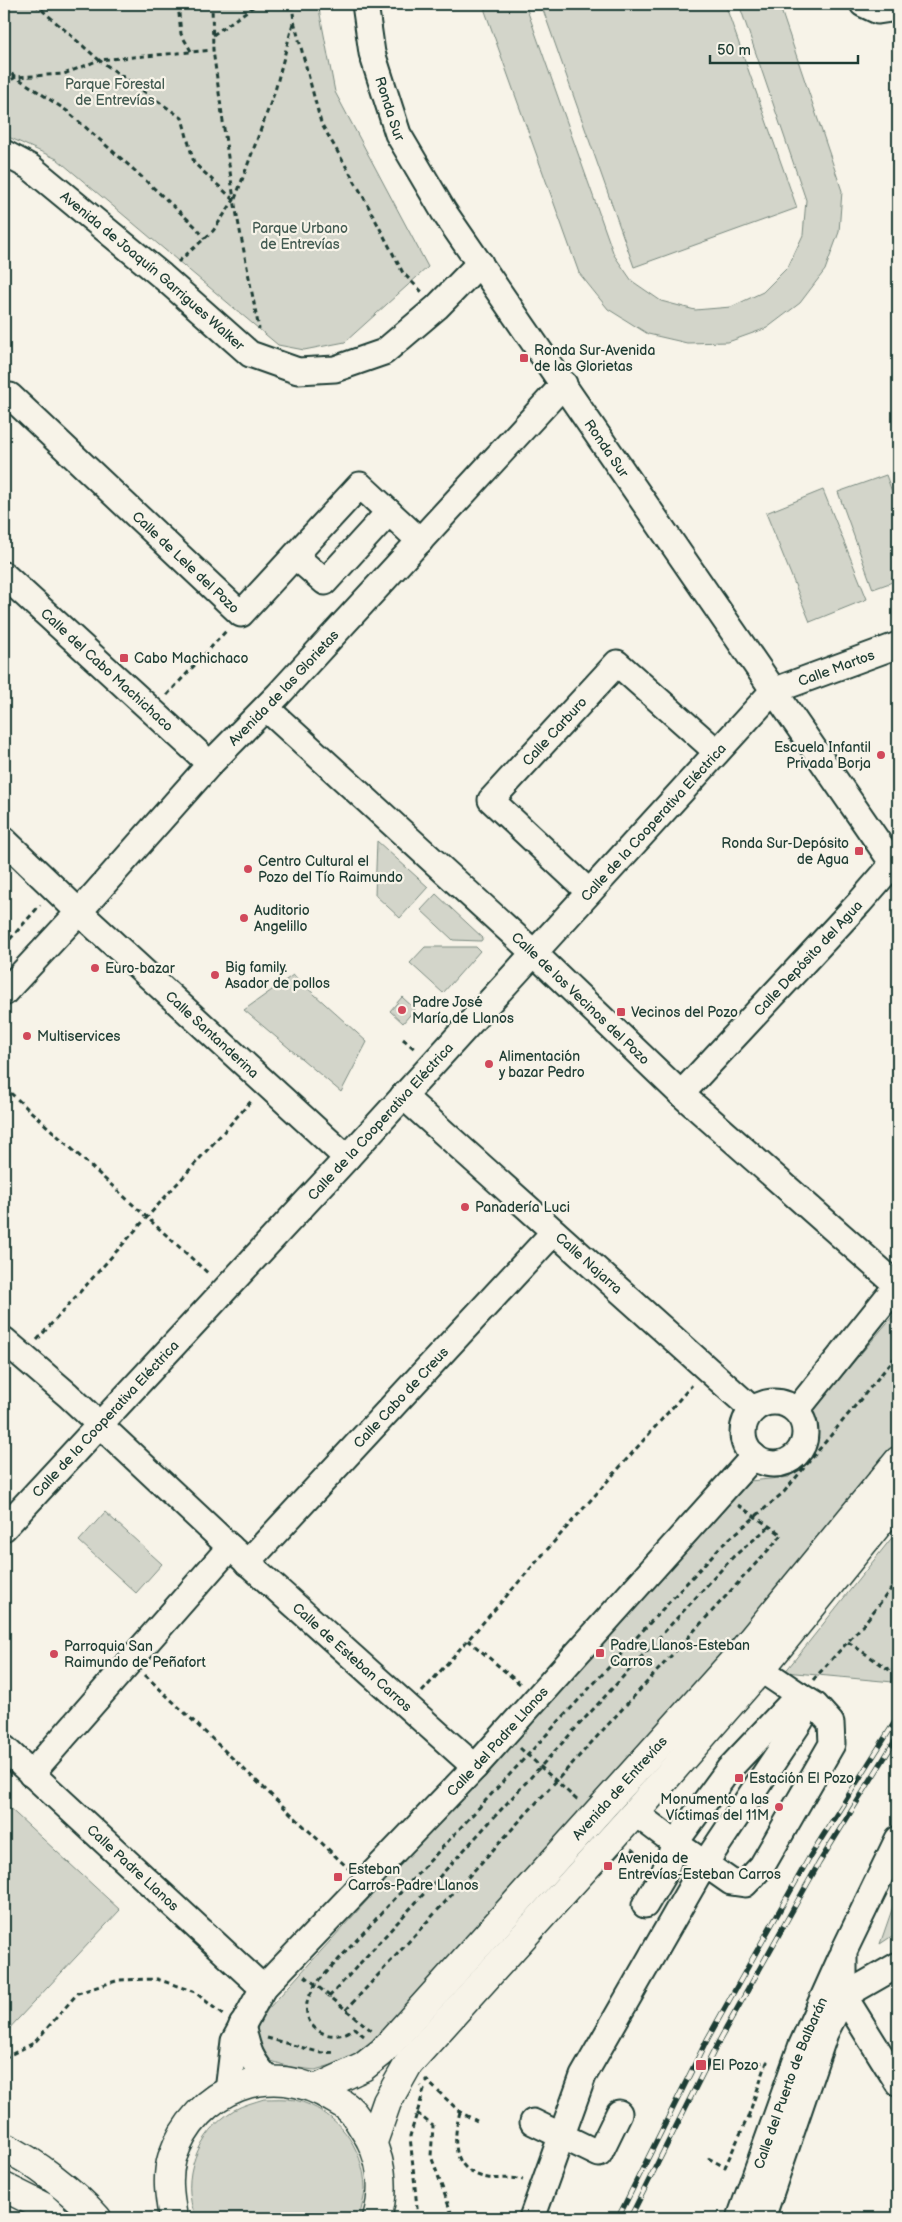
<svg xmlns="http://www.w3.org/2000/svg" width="902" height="2222" font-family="'Balsamiq Sans',sans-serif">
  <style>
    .green { fill: #d3d5ca; stroke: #79897f }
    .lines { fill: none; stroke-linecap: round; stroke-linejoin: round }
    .minor-casing { stroke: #1f3d34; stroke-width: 29 }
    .major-casing { stroke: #1f3d34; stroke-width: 31 }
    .highway-casing { stroke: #1f3d34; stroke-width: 31 }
    .path { stroke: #1f3d34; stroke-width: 3; stroke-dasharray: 5 4; stroke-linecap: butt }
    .minor { stroke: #f7f3e8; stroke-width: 25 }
    .major { stroke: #f7f3e8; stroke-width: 28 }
    .highway { stroke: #f7f3e8; stroke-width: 28 }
    .rail-casing { stroke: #1f3d34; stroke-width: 5.5 }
    .rail { stroke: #f7f3e8; stroke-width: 4; stroke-dasharray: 11; stroke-linecap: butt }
    .poi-dot { fill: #d1495b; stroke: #f7f3e8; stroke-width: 2 }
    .labels { text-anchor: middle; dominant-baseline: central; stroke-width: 4.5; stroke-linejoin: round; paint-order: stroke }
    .park-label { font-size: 14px; fill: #435b52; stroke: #f7f3e8 }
    .street-label { font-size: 14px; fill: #1f3d34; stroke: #f7f3e8 }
    .poi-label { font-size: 14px; fill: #1f3d34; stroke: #f7f3e8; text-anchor: start }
  </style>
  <rect width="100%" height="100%" fill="#f7f3e8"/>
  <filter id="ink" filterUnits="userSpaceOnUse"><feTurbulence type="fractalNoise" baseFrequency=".02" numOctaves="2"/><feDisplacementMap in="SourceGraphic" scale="10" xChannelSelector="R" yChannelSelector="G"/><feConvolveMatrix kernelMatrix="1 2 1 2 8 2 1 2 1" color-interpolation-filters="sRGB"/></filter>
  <g filter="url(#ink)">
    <!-- green -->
    <path class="green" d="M4,4H318L335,92L428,267L345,342L304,350L278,345L57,159L4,135Z
      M485,4H525L614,255L632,281L661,301L695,310L731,307L763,292L788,267L803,235L806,200L739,4H779L842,191L839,232L825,270L800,303L767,328L728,342L687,343L648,334L608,309L579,273L485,11Z
      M541,4H725L797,208L634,267Z
      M886,475L898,508V580L873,589L838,492Z
      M823,490L867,599L810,622L766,513Z
      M377,841L428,887L400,918L375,895Z
      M436,894L483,938L481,941L453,940L421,910Z
      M425,947H476L480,951L443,993L410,963Z
      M293,975L367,1042L341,1092L244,1010Z
      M402,997L415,1009L403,1023L390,1011Z
      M898,1310V1440L766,1609L364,2055L315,2070L290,2067L262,2058L257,2040L258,2020L750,1481L789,1477L817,1444L813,1410Z
      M105,1512L162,1564L136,1593L79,1541Z
      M898,1530V1675L893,1682L785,1672Z
      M4,1803L120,1910L4,2034Z
      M898,1894V1932L880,1944L896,1898Z
      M264,2099C274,2099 286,2098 295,2100C336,2110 364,2147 365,2188C365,2197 361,2209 359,2218H196C179,2178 198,2132 234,2110C243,2105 255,2102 264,2099Z"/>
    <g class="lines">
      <!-- minor casing -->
      <g class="minor-casing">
        <g id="minor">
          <path id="s1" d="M365,4L372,53L398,134L444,212L898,871"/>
          <path d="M863,4L878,11L898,8"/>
          <path id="s2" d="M4,153L30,167L162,276L250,354L298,371L335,369L384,352L437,307L480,263"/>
          <path id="s3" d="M10,396L241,614L360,485L420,541"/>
          <path d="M295,556L325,582L389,512"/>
          <path id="s4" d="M4,575L210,764"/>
          <path id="s5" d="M266,708L534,953L681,1094L897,1285"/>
          <path id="s6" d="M4,840L79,912L347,1158"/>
          <path id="s7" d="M589,892L491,800L617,663L717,752"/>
          <path id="s8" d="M4,993L79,912L210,764L278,695L564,384"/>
          <path id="s9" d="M681,1094L860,902L893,864"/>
          <path id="s10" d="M403,1096L753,1410"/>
          <path id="s11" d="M4,1340L68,1395L230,1547L475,1767"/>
          <circle cx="774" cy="1433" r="31"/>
          <path d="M797,1410L898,1284"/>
          <path id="s12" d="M4,1528L347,1158L773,691L898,645"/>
          <path id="s13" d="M247,1563L554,1232"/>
          <path id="s14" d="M4,1748L263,1988"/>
          <path d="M31,1774L230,1547"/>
          <path d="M635,1813L675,1843L729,1769L799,1695L744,1658"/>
          <path d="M645,1905L664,1873L675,1843L731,1882L745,1884L762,1866L832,1744L831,1723L815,1705L799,1695"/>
          <path d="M844,1996L898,2083"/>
          <path d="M844,1996L898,1965"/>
          <path d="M242,2025C248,2051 250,2060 269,2080"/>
          <path id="s15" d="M228,2091L234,2041L263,1988L475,1767L754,1456"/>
          <path d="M533,2122L599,2154L619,2113"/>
          <path d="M532,2218L583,2076L704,1865L801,1720L799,1695"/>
          <path id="s16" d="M740,2218L801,2047L841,1958"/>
          <path d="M762,2218L825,2033L844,1996V1951L898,1839"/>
        </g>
      </g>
      <!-- major casing -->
      <g class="major-casing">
        <g id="major">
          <path id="s17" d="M318,2088L363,2067L382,2052L739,1655L898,1461"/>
          <path d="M373,2142L387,2102L409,2063L635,1813L760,1670L898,1500"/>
          <path d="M173,2218C170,2199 166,2178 172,2158C196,2088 271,2058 334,2099C339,2102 346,2105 350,2110C355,2114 359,2122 363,2128C382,2155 386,2187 377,2218"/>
        </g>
      </g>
      <!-- highway casing -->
      <g class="highway-casing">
        <path id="highway" d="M4,2147C34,2161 75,2193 97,2218
          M4,2187L42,2206L55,2218"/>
      </g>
      <!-- path -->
      <path class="path" d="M35,4L99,60L213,50
        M178,4L181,34L191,51
        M292,4L294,21L321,123L363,196L403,273L423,293
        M213,35L257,4
        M4,69L16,77L64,74L99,60L182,118L194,163L234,200L259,329
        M4,84L16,77L67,111L133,169L196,227L205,239
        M235,199L275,91L293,23
        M178,262L213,231L234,200L213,50L212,4
        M167,695L227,630
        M4,946L40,905
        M403,1039L416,1050
        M4,1087L210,1275
        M37,1340L253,1099
        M468,1640L520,1684
        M848,1642L894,1673L898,1668
        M145,1675L349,1869
        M813,1680L863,1625L898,1580
        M422,1692L692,1385
        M520,1748L578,1801
        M632,1849L646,1860
        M305,1976L372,2031
        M329,1997L733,1557L770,1526
        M346,2010L782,1535L738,1505
        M364,2036L354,2028C334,2045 302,2031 307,2003C308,1997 313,1990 315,1985L721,1546L784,1492L898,1354
        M267,2038L322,2053L336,2052
        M4,2058L34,2043L78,1993L119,1980L157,1979L195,1992L224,2016
        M425,2079L460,2112L477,2121
        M460,2112C452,2141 452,2172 488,2178C500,2180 511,2176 523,2180
        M417,2113L433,2126L431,2156L453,2218
        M748,2117L767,2062L759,2063
        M708,2158L725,2167L748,2117L753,2119
        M418,2218L410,2136L424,2090L421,2086"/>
      <!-- minor -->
      <use href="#minor" class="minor"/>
      <!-- major -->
      <use href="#major" class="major"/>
      <!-- highway -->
      <use href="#highway" class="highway"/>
      <!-- rail casing -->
      <g class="rail-casing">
        <path id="rail" d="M618,2218L708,2038L809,1858L898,1717
          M630,2218L718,2043L819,1863L898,1736"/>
      </g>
      <!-- rail -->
      <use href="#rail" class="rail"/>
    </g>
  </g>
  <!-- markers -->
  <g class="poi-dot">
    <rect x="519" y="353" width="10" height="10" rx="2.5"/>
    <rect x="119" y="653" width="10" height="10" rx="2.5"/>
    <circle cx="881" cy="755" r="5"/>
    <rect x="854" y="846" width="10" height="10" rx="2.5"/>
    <circle cx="248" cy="869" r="5"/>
    <circle cx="244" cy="918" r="5"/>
    <circle cx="95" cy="968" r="5"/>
    <circle cx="215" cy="975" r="5"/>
    <circle cx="402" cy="1010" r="5"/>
    <rect x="616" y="1007" width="10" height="10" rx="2.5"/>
    <circle cx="27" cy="1036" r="5"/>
    <circle cx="489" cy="1064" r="5"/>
    <circle cx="465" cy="1207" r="5"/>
    <rect x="595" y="1648" width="10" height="10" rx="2.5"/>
    <circle cx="54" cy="1654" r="5"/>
    <rect x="734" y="1773" width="10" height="10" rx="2.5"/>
    <circle cx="779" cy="1807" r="5"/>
    <rect x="603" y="1861" width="10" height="10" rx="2.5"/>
    <rect x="333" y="1872" width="10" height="10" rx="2.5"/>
    <rect x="695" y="2059" width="12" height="12" rx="2.5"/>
  </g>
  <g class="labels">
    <!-- park labels -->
    <g class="park-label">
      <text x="115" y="84">Parque Forestal<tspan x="115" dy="16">de Entrevías</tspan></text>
      <text x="300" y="228">Parque Urbano<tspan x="300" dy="16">de Entrevías</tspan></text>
    </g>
    <!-- street labels -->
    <g class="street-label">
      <text stroke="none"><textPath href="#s1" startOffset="108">Ronda Sur</textPath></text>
      <text stroke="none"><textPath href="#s2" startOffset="190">Avenida de Joaquín Garrigues Walker</textPath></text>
      <text stroke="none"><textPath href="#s1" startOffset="512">Ronda Sur</textPath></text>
      <text stroke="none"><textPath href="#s3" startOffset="242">Calle de Lele del Pozo</textPath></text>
      <text stroke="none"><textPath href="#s12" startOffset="1204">Calle Martos</textPath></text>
      <text stroke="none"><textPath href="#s4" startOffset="140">Calle del Cabo Machichaco</textPath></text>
      <text stroke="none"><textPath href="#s8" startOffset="414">Avenida de las Glorietas</textPath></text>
      <text stroke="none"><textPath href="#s7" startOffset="228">Calle Carburo</textPath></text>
      <text stroke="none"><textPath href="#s12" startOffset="959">Calle de la Cooperativa Eléctrica</textPath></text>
      <text stroke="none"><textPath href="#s9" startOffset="186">Calle Depósito del Agua</textPath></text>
      <text stroke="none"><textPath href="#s5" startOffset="428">Calle de los Vecinos del Pozo</textPath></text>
      <text stroke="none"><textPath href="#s6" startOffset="285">Calle Santanderina</textPath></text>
      <text stroke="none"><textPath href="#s12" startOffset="554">Calle de la Cooperativa Eléctrica</textPath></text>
      <text stroke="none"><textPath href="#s10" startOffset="250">Calle Najarra</textPath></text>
      <text stroke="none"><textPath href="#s13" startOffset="226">Calle Cabo de Creus</textPath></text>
      <text stroke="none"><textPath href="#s12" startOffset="149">Calle de la Cooperativa Eléctrica</textPath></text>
      <text stroke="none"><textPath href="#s11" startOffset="471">Calle de Esteban Carros</textPath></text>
      <text stroke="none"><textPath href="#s15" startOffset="451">Calle del Padre Llanos</textPath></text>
      <text stroke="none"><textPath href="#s17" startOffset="429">Avenida de Entrevías</textPath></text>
      <text stroke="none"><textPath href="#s14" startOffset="176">Calle Padre Llanos</textPath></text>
      <text stroke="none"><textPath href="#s16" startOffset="144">Calle del Puerto de Balbarán</textPath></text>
    </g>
    <!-- poi labels -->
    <g class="poi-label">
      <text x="534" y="350">Ronda Sur-Avenida<tspan x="534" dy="16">de las Glorietas</tspan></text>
      <text x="134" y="658">Cabo Machichaco</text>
      <text x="871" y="747" text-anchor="end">Escuela Infantil<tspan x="871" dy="16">Privada Borja</tspan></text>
      <text x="849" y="843" text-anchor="end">Ronda Sur-Depósito<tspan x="849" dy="16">de Agua</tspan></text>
      <text x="258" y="861">Centro Cultural el<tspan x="258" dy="16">Pozo del Tío Raimundo</tspan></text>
      <text x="254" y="910">Auditorio<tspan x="254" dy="16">Angelillo</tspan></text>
      <text x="225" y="967">Big family.<tspan x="225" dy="16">Asador de pollos</tspan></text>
      <text x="105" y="968">Euro-bazar</text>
      <text x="412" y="1002">Padre José<tspan x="412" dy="16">María de Llanos</tspan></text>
      <text x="631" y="1012">Vecinos del Pozo</text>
      <text x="37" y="1036">Multiservices</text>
      <text x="499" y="1056">Alimentación<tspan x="499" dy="16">y bazar Pedro</tspan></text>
      <text x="475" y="1207">Panadería Luci</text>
      <text x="610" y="1645">Padre Llanos-Esteban<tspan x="610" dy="16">Carros</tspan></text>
      <text x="64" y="1646">Parroquia San<tspan x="64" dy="16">Raimundo de Peñafort</tspan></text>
      <text x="749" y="1778">Estación El Pozo</text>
      <text x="769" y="1799" text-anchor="end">Monumento a las<tspan x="769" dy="16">Víctimas del 11M</tspan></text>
      <text x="618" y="1858">Avenida de<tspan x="618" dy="16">Entrevías-Esteban Carros</tspan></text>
      <text x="348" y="1869">Esteban<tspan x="348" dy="16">Carros-Padre Llanos</tspan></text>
      <text x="712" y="2065">El Pozo</text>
    </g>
  </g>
  <!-- margin -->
  <rect width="902" height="2222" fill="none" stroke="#f7f3e8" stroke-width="20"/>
  <rect x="10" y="10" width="882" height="2202" fill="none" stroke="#1f3d34" stroke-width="2" filter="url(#ink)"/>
  <!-- scale -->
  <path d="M710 55v8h148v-8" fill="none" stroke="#1f3d34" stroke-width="2.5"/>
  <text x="717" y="55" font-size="15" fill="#1f3d34" stroke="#f7f3e8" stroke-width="4" paint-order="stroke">50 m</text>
</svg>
